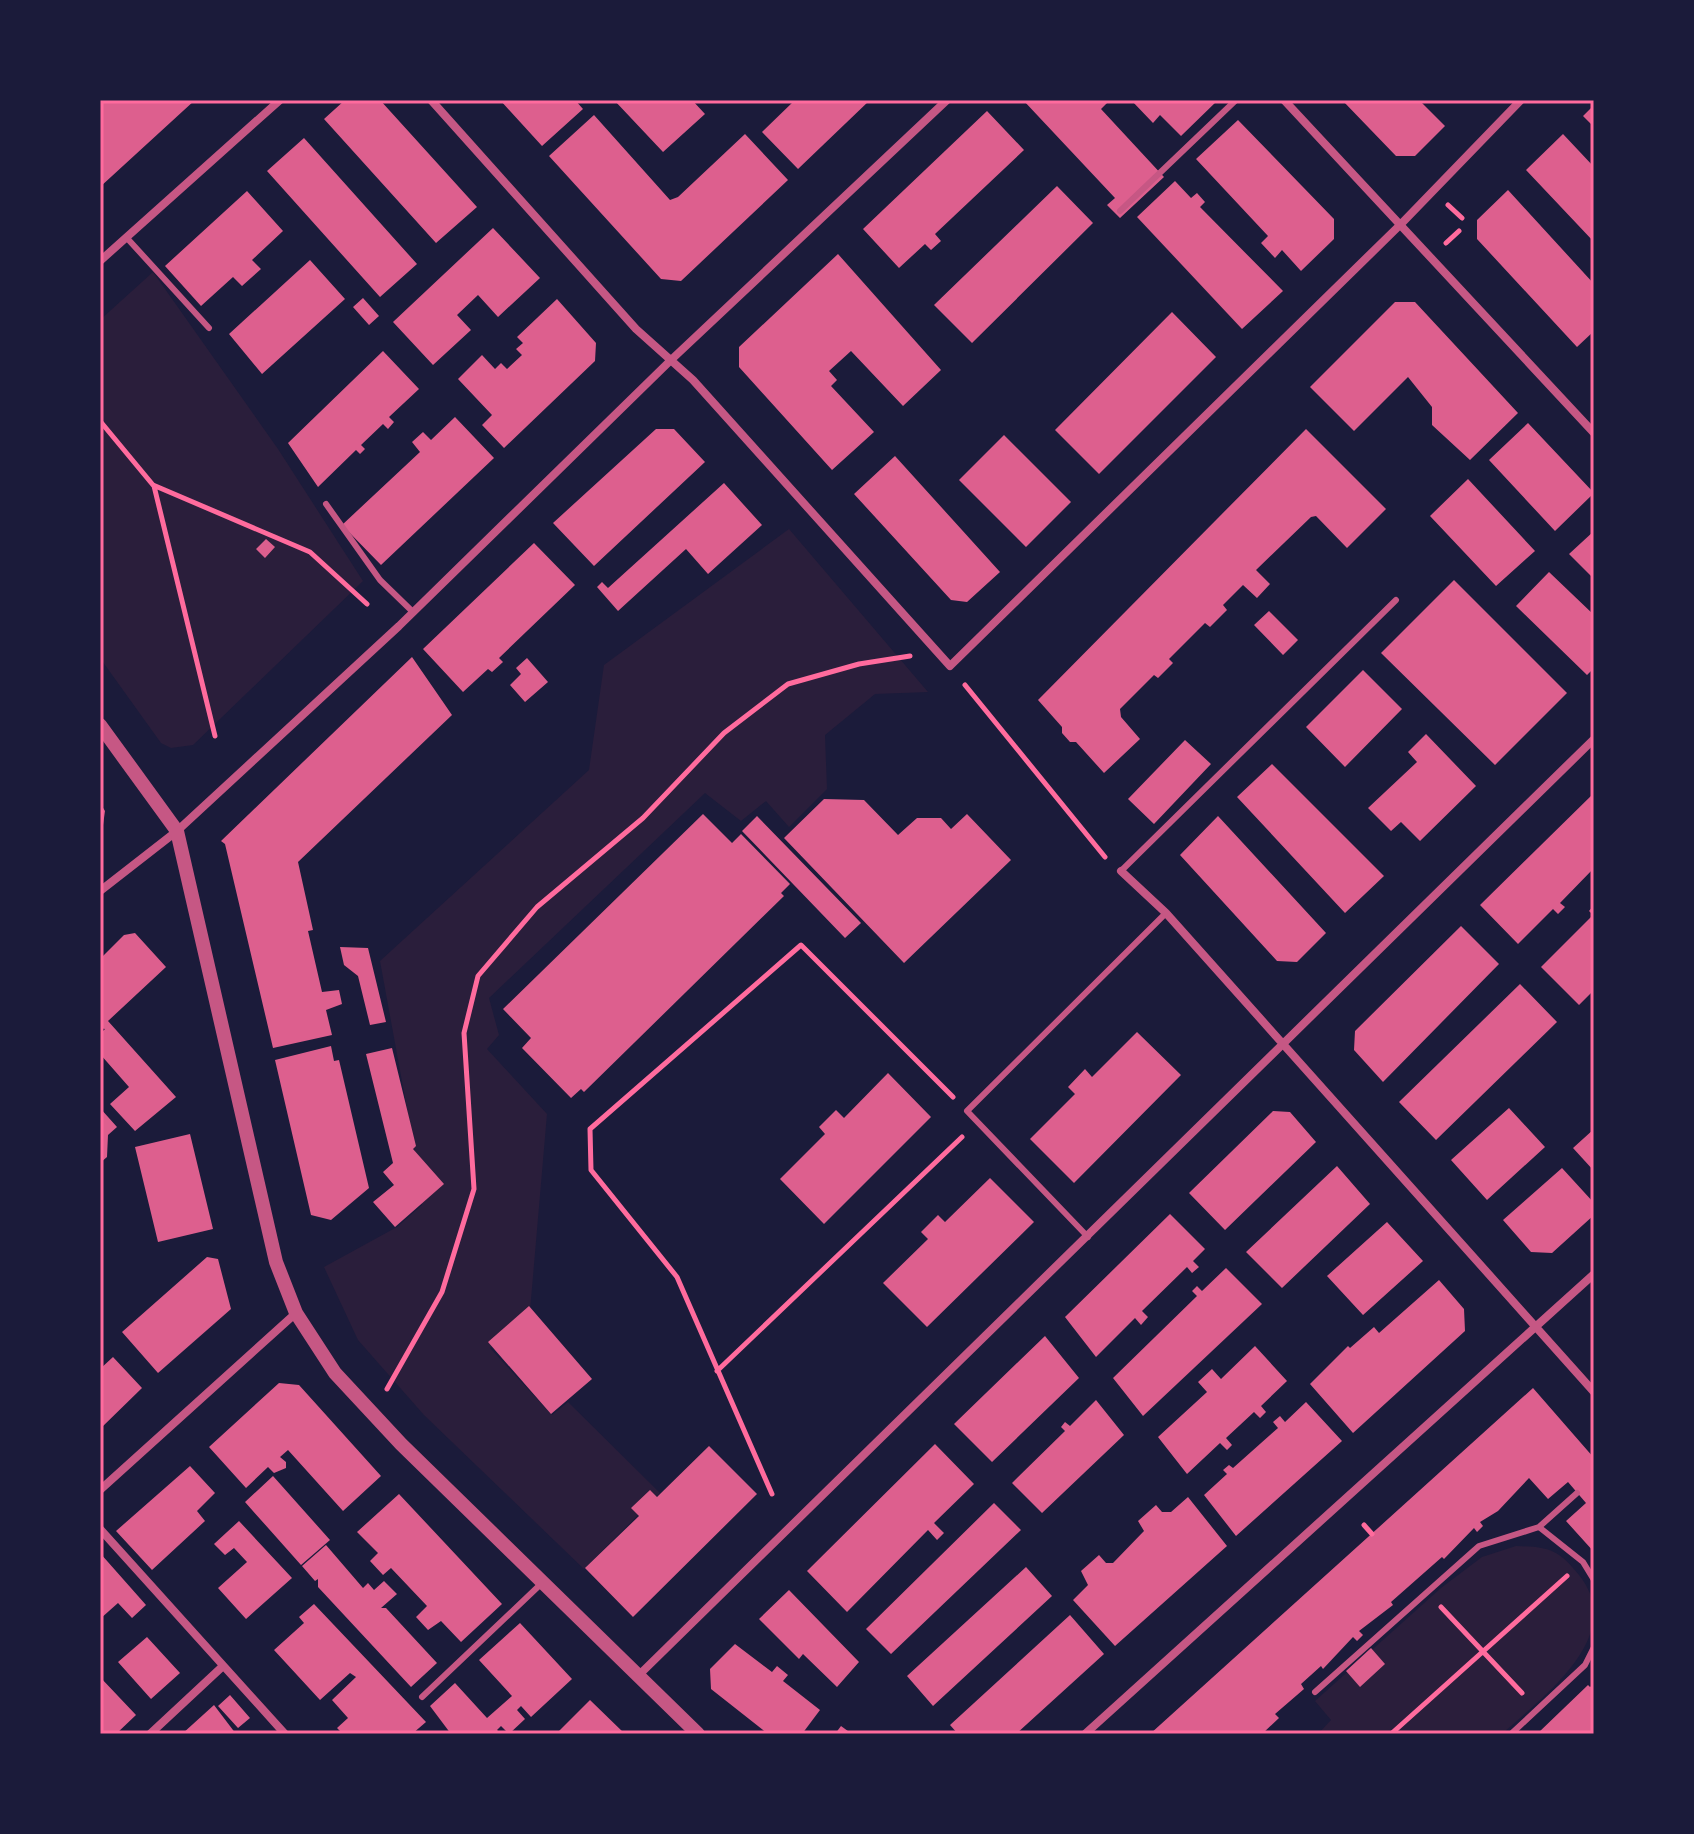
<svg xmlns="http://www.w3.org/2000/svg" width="1694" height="1834" font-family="'Exo 2',sans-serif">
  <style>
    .green { fill: #2a1e3b }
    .building { fill: #dd5f8e }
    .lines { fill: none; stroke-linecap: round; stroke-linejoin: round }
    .path { stroke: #ff6b9d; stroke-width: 5 }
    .service { stroke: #c65784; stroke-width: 6 }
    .minor { stroke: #c65784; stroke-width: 8 }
    .tertiary { stroke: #c65784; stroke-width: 14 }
    .neatline { fill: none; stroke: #ff6b9d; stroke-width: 3 }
  </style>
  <rect width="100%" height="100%" fill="#1b1b3a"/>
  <!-- green -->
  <path class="green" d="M153,272L278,449L363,581L193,745L171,748L161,743L100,658V320Z
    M789,529L928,692L875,694L825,735L827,789L789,827L766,801L741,821L705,793L489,998L499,1035L487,1049L547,1114L530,1311L490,1348L552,1415L568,1402L660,1493L584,1569L424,1415L358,1340L324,1267L397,1227L422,1205L407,1180L416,1158L380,961L589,770L604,665Z
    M1516,1546C1549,1547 1558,1549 1579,1575C1628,1636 1542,1697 1502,1734H1318L1331,1720L1315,1701L1441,1588L1482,1557Z"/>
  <!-- building -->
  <path class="building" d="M100,100H195L100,187Z
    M345,100H380L477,207L436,243L324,119Z
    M500,100H575L583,109L542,146Z
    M614,100H692L705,114L663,152Z
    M795,100H870L798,169L762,132Z
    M1023,100H1110L1101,109L1164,177L1120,218L1107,205L1115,198Z
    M1131,100H1218L1181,136L1160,115L1153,123Z
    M1342,100H1419L1445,126L1415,156H1396Z
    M1594,105V127L1583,116Z
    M987,111L1024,150L935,234L941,241L931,250L925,244L899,268L863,229Z
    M594,115L670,200L678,197L745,134L788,180L681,281L661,279L549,156Z
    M1238,120L1334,219V239L1301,271L1282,250L1275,258L1261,243L1268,236L1196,159Z
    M1563,134L1594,167V242L1526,170Z
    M304,138L417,264L380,297L267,171Z
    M1175,181L1191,198L1197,193L1205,202L1200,207L1283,291L1242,329L1137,217Z
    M1057,186L1093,223L972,343L934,305Z
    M1508,190L1594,284V331L1577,347L1477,239V220Z
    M247,191L283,231L252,260L261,269L242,286L233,277L201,306L165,266Z
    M493,228L540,278L498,317L478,295L457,315L471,330L433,365L393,322Z
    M838,254L941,370L903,406L851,351L829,371L837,380L831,386L874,432L832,470L739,367V347Z
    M310,260L345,299L262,374L229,334Z
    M363,298L379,316L369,325L353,307Z
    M557,299L596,343L595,361L504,448L482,425L492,415L458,379L482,355L495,369L501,363L507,369L522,355L516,349L523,343L517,337Z
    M1395,302H1415L1518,413L1470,460L1432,425V407L1408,377L1354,431L1310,387Z
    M1172,312L1216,357L1099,474L1055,430Z
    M383,351L419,389L389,417L394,422L388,429L383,424L361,445L365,449L360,454L356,450L318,487L288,443Z
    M455,417L494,458L381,565L342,525L420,452L412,442L423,432L431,440Z
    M1528,423L1594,493L1555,531L1489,460Z
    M656,429H674L705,462L594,566L553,523Z
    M1306,429L1386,509L1347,548L1316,516L1311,517L1256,570L1270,584L1257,598L1243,585L1223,605L1227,610L1210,627L1205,623L1169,659L1173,663L1158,678L1154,675L1120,709L1121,717L1140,739L1104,773L1076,742H1070L1062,733V727L1038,700Z
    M1004,435L1071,502L1026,547L959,480Z
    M895,456L1000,572L967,602L951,600L854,494Z
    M1468,479L1535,551L1496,586L1430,516Z
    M724,483L762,525L708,574L686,549L618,611L597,587L602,582L608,588Z
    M1594,531V579L1569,554Z
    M266,539L275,547L265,558L256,549Z
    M534,543L575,585L499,658L503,662L492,672L488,669L463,692L423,649Z
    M1549,572L1594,615V668L1587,675L1516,606Z
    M1454,580L1567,693L1495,765L1381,653Z
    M1269,611L1298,640L1283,655L1254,625Z
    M412,657L452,715L298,862L313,930L308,931L322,992L339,990L342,1004L326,1010L332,1035L273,1048L225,844L221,841Z
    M527,658L548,682L525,702L510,685L521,674L516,668Z
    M1363,670L1402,709L1345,767L1306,727Z
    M1426,734L1476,786L1420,841L1401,822L1391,831L1368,808L1417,762L1408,752Z
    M1185,740L1211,764L1154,824L1128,799Z
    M1272,764L1384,876L1345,913L1237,797Z
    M1594,793V868L1560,903L1565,907L1558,914L1553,909L1518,944L1480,905Z
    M824,799L864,800L898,835L917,818H941L951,829L967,814L1011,860L904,963L784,838Z
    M100,803L105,811L102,832H100Z
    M703,814L732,843L741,834L790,884L781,893L784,896L584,1092L581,1089L571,1098L522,1048L531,1038L503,1009Z
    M757,816L861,923L845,938L742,831Z
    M1218,816L1326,933L1297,962L1277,961L1180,855Z
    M1594,905V990L1579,1005L1541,967L1593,915L1589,911Z
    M1461,926L1499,964L1383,1082L1354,1050L1355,1031Z
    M135,933L166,967L108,1021L176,1097L135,1131L110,1104L129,1087L100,1054V1034L105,1029L100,1028V959L124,935Z
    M340,947L368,948L386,1022L370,1025L358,976L344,965Z
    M1520,984L1557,1022L1436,1140L1399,1102Z
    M1137,1032L1181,1075L1074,1183L1030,1139L1075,1094L1068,1087L1085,1069L1092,1077Z
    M331,1046L334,1061L339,1060L369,1188L331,1220L311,1215L275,1060Z
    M392,1048L416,1146L413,1149L444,1184L395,1227L373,1202L394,1185L383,1172L393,1163L366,1054Z
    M888,1073L931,1117L824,1224L780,1179L825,1134L819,1127L836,1110L844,1118Z
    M100,1108L117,1127L108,1135L107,1157L100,1163Z
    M1509,1108L1545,1147L1487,1200L1451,1160Z
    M1273,1111L1290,1112L1316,1142L1225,1230L1189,1193Z
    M1594,1129V1171L1573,1148Z
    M190,1134L213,1229L158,1242L135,1147Z
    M1337,1166L1370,1204L1282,1288L1246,1252Z
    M1562,1168L1594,1203V1215L1552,1253L1531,1252L1503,1220Z
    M990,1178L1034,1222L927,1327L883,1283L928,1239L921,1232L938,1215L945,1222Z
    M1170,1214L1205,1249L1193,1261L1199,1267L1192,1273L1187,1267L1142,1311L1148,1317L1141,1325L1135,1318L1096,1357L1065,1317Z
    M1387,1222L1423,1261L1363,1315L1327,1276Z
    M207,1257L218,1259L231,1309L158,1373L122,1332Z
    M1226,1268L1262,1304L1143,1416L1113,1378L1197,1296L1192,1291L1197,1286L1202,1291Z
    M1439,1280L1464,1309L1465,1331L1353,1433L1310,1384L1348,1346L1350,1348L1374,1327L1379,1333Z
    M529,1306L592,1379L551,1414L488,1342Z
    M1045,1336L1079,1378L992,1462L954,1424Z
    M1255,1346L1287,1381L1261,1406L1266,1412L1260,1418L1254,1412L1226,1438L1232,1445L1227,1450L1220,1443L1187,1474L1158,1437L1207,1392L1198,1382L1212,1369L1221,1379Z
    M113,1357L142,1388L100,1429V1369Z
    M279,1383L299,1385L381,1476L343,1511L288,1450L280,1457L286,1462V1468L274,1473L268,1467L246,1488L209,1447Z
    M1533,1388L1594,1458V1552L1566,1521L1586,1503L1568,1482L1548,1499L1529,1478L1498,1511L1480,1522L1483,1526L1477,1532L1474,1528L1444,1559L1442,1557L1391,1602L1393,1605L1359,1631L1363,1635L1357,1641L1353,1637L1323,1669L1321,1666L1301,1684L1304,1689L1275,1714L1279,1718L1262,1734H1150Z
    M1096,1400L1124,1435L1042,1513L1012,1483L1065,1431L1061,1427L1065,1422L1070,1426Z
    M1306,1402L1342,1441L1236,1536L1204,1495L1227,1474L1223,1470L1229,1465L1233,1468L1278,1428L1273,1422L1280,1416L1285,1422Z
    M935,1444L974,1484L934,1523L944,1533L937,1540L928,1530L847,1612L807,1571Z
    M709,1446L757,1494L633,1617L585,1568L639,1516L631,1508L650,1490L657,1497Z
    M190,1466L215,1493L197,1511L205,1521L152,1570L116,1531Z
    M273,1476L330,1540L301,1565L245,1502Z
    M399,1494L502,1604L461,1642L441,1621L428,1630L416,1617L427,1606L391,1568L383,1575L370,1561L378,1553L357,1532Z
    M1188,1497L1227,1546L1115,1646L1073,1600L1088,1585L1081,1571L1099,1555L1106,1563H1113L1144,1531L1138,1521L1156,1505L1162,1512H1171Z
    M994,1503L1021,1530L891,1654L866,1629Z
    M239,1521L292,1578L246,1619L218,1588L247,1562L234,1548L225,1555L214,1544Z
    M326,1545L363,1588L368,1583L374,1590L384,1581L397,1594L381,1608H386L437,1663L411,1687L318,1587V1579L315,1581L302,1566Z
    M100,1553L146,1605L132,1618L118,1603L100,1619Z
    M1026,1567L1052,1596L933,1706L907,1676Z
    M789,1590L859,1662L837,1687L803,1654L799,1659L759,1619Z
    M314,1604L426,1722L412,1734H336L340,1731L337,1728L348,1718L332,1700L356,1677L350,1673L320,1700L274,1650L304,1623L299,1617Z
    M1070,1615L1104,1654L1016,1734H958L950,1725Z
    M520,1623L572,1679L531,1717L521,1706L517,1710L525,1719L509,1734L501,1726L497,1730L501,1734H451L430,1706L455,1683L487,1718L512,1696L479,1660Z
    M147,1637L180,1673L151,1699L118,1662Z
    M735,1644L772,1672L777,1666L788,1675L783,1681L820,1710L802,1734H768L711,1689L710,1669Z
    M1371,1648L1385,1664L1360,1687L1346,1671Z
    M100,1677L136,1715L116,1734H100Z
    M1594,1684V1734H1537L1588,1685L1590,1687Z
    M230,1695L250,1718L238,1728L218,1706Z
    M590,1700L625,1734H556Z
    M214,1705L236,1734H182Z
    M841,1726L852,1734H835Z"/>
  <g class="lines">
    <!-- path -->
    <path class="path" d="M1448,205L1462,218
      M1446,243L1459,231
      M100,421L153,485L310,552L367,604
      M154,486L215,736
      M965,685L1105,857
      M717,1371L962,1137
      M387,1389L442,1292L474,1189L464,1033L478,976L537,907L643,818L724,733L788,684L859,664L910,656
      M772,1494L677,1277L591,1170L590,1129L801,945L953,1097
      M1364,1525L1372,1534
      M1441,1607L1522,1693
      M1391,1734L1567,1576"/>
    <!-- service -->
    <path class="service" d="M1120,211L1236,100
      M126,237L209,328
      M326,504L380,580L413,612
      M1121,871L1396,600
      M1088,1237L967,1111L1166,913
      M1539,1527L1577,1493
      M1315,1692L1479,1546L1539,1527L1583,1562L1594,1580
      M422,1697L543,1582
      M1511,1734L1585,1665L1594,1647"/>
    <!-- minor -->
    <path class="minor" d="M431,100L636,329L693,380L950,666L1402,223L1521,100
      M1284,100L1594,433
      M100,261L280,100
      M1121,871L1166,913L1594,1392
      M100,891L177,831L399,626L671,360L947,100
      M100,1490L296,1313
      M100,1529L285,1734
      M640,1674L1594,739
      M150,1734L223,1666
      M1085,1734L1594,1274"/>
    <!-- tertiary -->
    <path class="tertiary" d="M100,725L177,831L276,1262L296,1313L335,1373L401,1444L698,1734"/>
  </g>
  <!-- border -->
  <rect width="1694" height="1834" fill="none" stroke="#1b1b3a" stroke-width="204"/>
  <rect x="102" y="102" width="1490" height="1630" class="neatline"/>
</svg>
